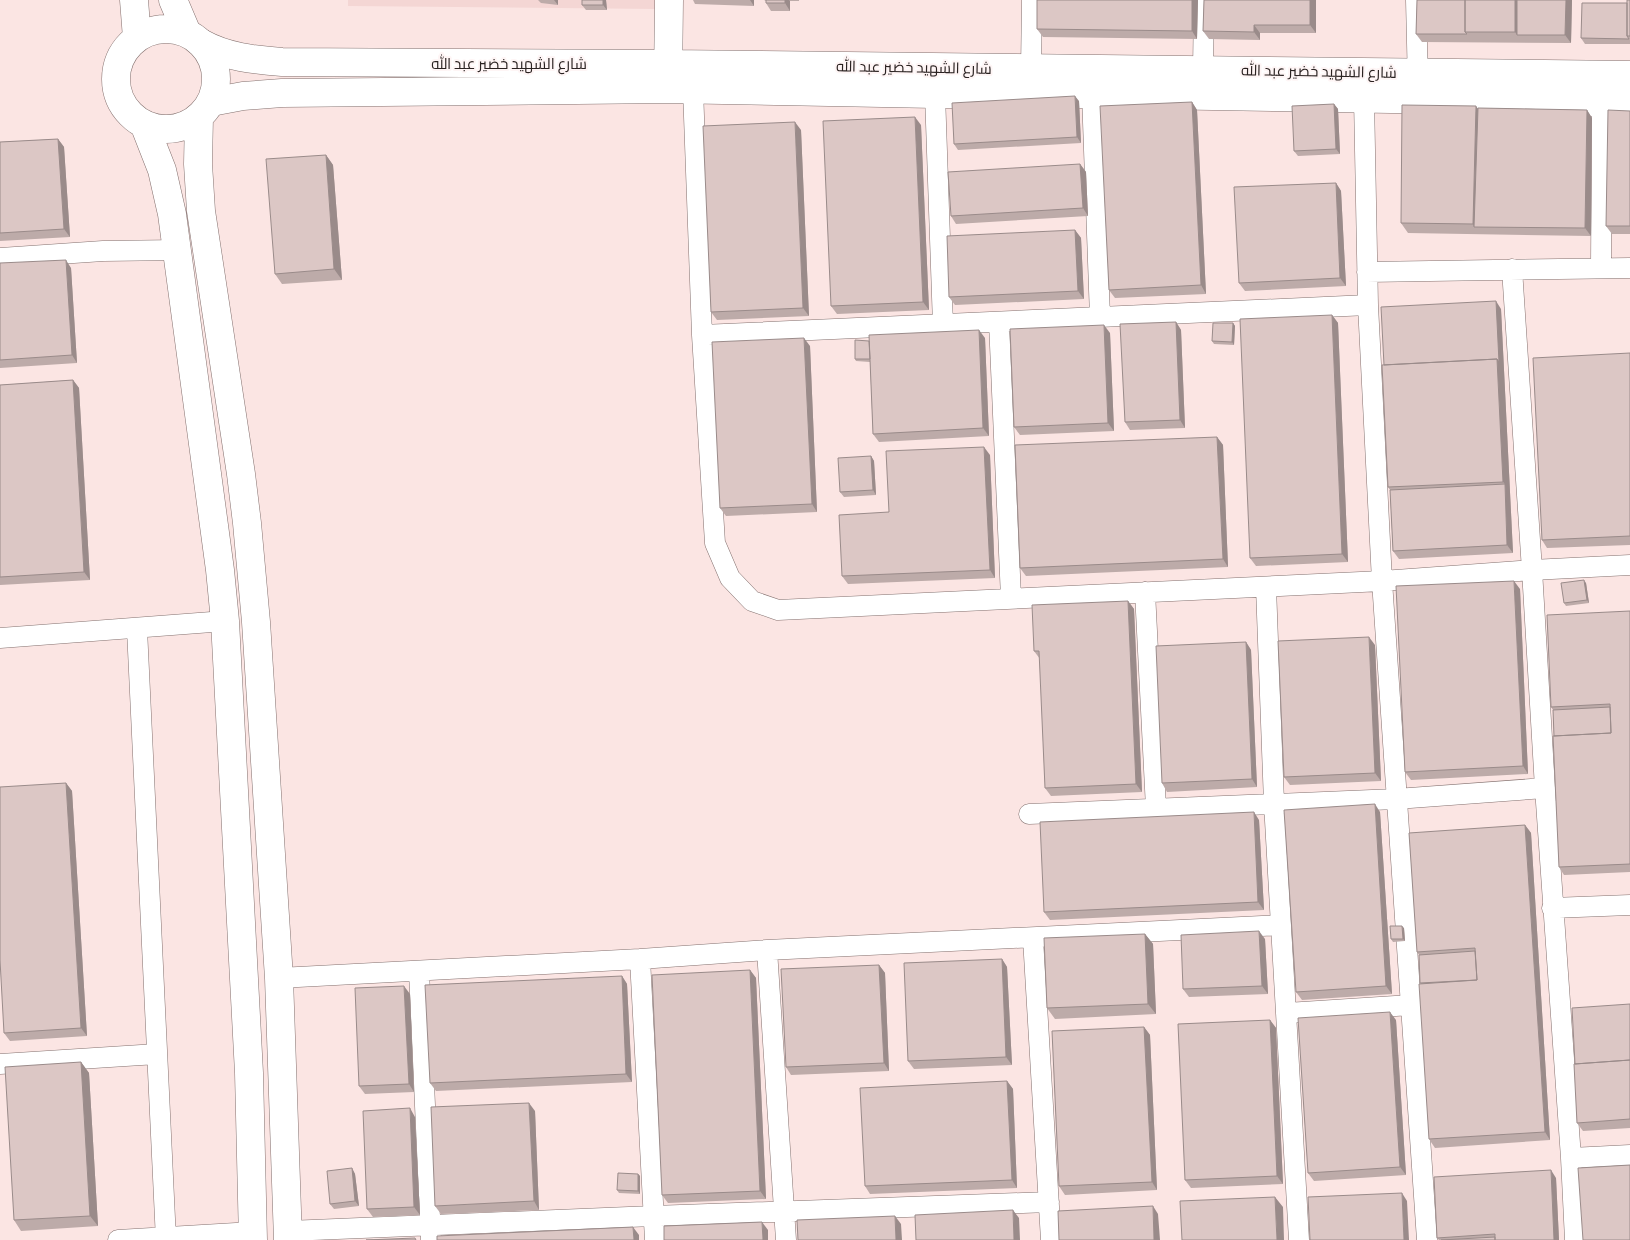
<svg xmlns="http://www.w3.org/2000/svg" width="1630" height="1240" font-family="Manrope,Cairo,sans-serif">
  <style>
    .built { fill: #f4d6d4 }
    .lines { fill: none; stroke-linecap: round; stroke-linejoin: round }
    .street-casing { stroke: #84716f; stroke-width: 21 }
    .secondary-casing { stroke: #84716f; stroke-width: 29 }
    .highway-casing { stroke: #84716f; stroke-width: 29 }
    .street { stroke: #fff; stroke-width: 20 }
    .secondary { stroke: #fff; stroke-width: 28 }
    .highway { stroke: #fff; stroke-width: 28 }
    .wall { fill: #bdaba9 }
    .shaded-wall { fill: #9a8b8a }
    .building { fill: #dcc7c5; stroke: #9a8b8a }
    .labels { text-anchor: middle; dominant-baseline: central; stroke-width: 4; stroke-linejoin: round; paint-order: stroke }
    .street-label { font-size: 15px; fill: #2a2221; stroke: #fef5f5 }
  </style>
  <rect width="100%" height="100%" fill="#fbe5e3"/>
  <!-- built -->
  <path class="built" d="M348,0H656V9L348,6Z"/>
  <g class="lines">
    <!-- street casing -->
    <g class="street-casing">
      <path id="street" d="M1416,0L1418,85
        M1031,69L1032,0
        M1203,70L1204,0
        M693,89L702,335L715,543L730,578L752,601L778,610L1382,581L1532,570L1512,269
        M935,94L943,325
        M1092,94L1100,317
        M1364,98L1368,305L1382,581L1427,1240
        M0,258L103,251L178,250
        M1601,268L1602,103
        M1367,272L1630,268
        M999,322L1011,598
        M702,335L1368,305
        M1266,587L1274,803L1299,1240
        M1145,592L1156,808
        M137,629L166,1240
        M0,638L225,621
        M1545,788L1571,1158L1575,1240
        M1029,814L1396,799L1545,788L1532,570L1630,565
        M1552,908L1630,905
        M1033,938L1051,1240
        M767,950L786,1240
        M640,959L655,1240
        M419,971L431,1240
        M279,978L640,959L767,950L1281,925
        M1287,1013L1411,1005
        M0,1064L157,1054
        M1571,1158L1630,1155
        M288,1231L653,1216L1049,1202
        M118,1240L253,1232"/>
    </g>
    <!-- secondary casing -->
    <g class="secondary-casing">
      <path id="secondary" d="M201,43C226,57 254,60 282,62L667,64L1630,75
        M668,82L669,0
        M211,102L243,96L282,93L668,89L935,94H1092L1630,103"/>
    </g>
    <!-- highway casing -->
    <g class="highway-casing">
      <path id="highway" d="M134,0L137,38
        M173,0L187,33
        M116 79a50 50 0 1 1 100 0a50 50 0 1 1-100 0Z
        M199,117L198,164L201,211L241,474L247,523L256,622L279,978L288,1240
        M144,124L162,170L172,214L220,570L225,621L249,1073L253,1240"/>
    </g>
    <!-- street -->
    <use href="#street" class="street"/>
    <!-- secondary -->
    <use href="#secondary" class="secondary"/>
    <!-- highway -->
    <use href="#highway" class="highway"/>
  </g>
  <!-- wall -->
  <path class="wall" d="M538,0H558V5L541,3Z
    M582,0H606L607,10H586L582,5Z
    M693,0H754V6L695,4Z
    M764,0H799V1H790V11H771L766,3V1Z
    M1037,0H1198L1197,39L1043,37L1037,29Z
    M1204,0H1316V33H1260V40L1209,39L1203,31Z
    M1417,0H1572L1571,43L1422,42L1416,34Z
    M1630,0V44H1585L1581,38L1627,3Z
    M1079,101L1081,143L958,150L954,144Z
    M1192,102L1197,110L1206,294L1115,298L1109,290Z
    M1334,104L1338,109L1340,154L1298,156L1294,151Z
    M1478,108L1587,110L1592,118L1591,236L1408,233L1401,223Z
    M1630,111V234H1612L1606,226Z
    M921,125L929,310L837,314L831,306Z
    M801,130L809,316L717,320L711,312Z
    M58,139L64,147L70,237L0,241V142Z
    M326,155L333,165L342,280L282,284L275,274Z
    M1080,164L1086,172L1088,216L956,224L951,216Z
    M1336,183L1341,191L1346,286L1245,291L1239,283Z
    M1075,230L1081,238L1084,299L955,305L949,297Z
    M0,263L71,268L77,363L0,368Z
    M1501,309L1513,553L1399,559L1393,551L1390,490L1388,487L1384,365Z
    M1332,315L1338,323L1348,562L1256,566L1250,558Z
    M1176,322L1181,330L1185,428L1130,430L1125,422Z
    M1233,323L1235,326L1234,345L1214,344L1212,341Z
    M1110,333L1114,431L1020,435L1014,427Z
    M985,338L989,436L879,442L873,434L870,362L856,361L855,359L869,341Z
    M810,346L817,512L726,516L720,508Z
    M1630,353V545L1547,548L1542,540Z
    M73,380L79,388L90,580L0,585V385Z
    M1217,437L1223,445L1228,567L1026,576L1020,568Z
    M990,455L995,578L848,584L842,576L889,512Z
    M871,456L874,461L876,495L844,497L840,492Z
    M1586,583L1589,603L1566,606L1564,603Z
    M1520,589L1528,774L1411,780L1405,772Z
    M1128,601L1134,609L1142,792L1051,796L1045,788L1040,659L1034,651Z
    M1630,611V872L1564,875L1559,867L1553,710L1551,707Z
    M1246,642L1251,650L1257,787L1167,792L1162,783Z
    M1375,645L1381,781L1290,785L1284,777Z
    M66,783L72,791L87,1036L10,1041L4,1033Z
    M1380,812L1392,994L1302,1000L1296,992Z
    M1259,820L1264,910L1050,920L1044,912Z
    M1525,825L1531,833L1550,1140L1435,1148L1429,1139L1419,955L1417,952Z
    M1404,928L1405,941L1393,942L1391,939Z
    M1145,934L1153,944L1156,1014L1055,1019L1047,1008Z
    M1265,939L1268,994L1189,997L1183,989Z
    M1002,959L1007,967L1012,1065L914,1069L908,1061Z
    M879,965L885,973L889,1071L791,1075L786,1067Z
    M750,970L756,978L766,1199L668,1203L662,1195Z
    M622,976L627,984L632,1082L436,1091L430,1083Z
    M410,994L414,1092L365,1094L359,1086Z
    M1630,1004V1128L1583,1131L1577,1123L1575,1064Z
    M1270,1020L1276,1028L1283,1184L1191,1188L1185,1180Z
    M1396,1020L1406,1175L1314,1181L1308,1173Z
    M1144,1027L1150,1035L1157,1190L1065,1195L1059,1186Z
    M81,1062L89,1073L98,1226L21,1231L14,1220Z
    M1007,1081L1013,1089L1017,1188L870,1194L865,1186Z
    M535,1111L539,1210L441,1214L435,1206Z
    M415,1117L420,1215L373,1217L367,1209Z
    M352,1168L355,1174L359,1206L334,1209L330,1204Z
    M638,1174L640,1176V1194L619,1193L617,1190Z
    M1556,1178L1559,1240H1439L1437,1238Z"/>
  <!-- shaded-wall -->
  <path class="shaded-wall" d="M554,0H558V5Z
    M603,0H606L607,10L603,5Z
    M750,0H754V6Z
    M785,0H789L790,1V11L785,3Z
    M1192,0H1198L1197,39L1192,31Z
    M1310,0H1316V33L1310,25Z
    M1515,0H1523L1517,35L1515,32Z
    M1566,0H1572L1571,43L1565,35Z
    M1254,25L1260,33V40L1254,32Z
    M1075,96L1079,101L1081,143L1077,137Z
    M1192,102L1197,110L1206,294L1201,285Z
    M1334,104L1338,109L1340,154L1336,149Z
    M1476,106L1484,117L1474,227L1473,224Z
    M1587,110L1592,118L1591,236L1585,228Z
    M915,117L921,125L929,310L923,302Z
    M795,122L801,130L809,316L803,308Z
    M58,139L64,147L70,237L64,229Z
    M326,155L333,165L342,280L334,269Z
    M1080,164L1086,172L1088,216L1083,208Z
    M1336,183L1341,191L1346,286L1340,278Z
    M1075,230L1081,238L1084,299L1078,291Z
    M66,260L71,268L77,363L72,355Z
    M1496,301L1501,309L1513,553L1507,545L1505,484L1503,482L1497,359Z
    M1332,315L1338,323L1348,562L1342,554Z
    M1176,322L1181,330L1185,428L1180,420Z
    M1233,323L1235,326L1234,345L1232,342Z
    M1104,325L1110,333L1114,431L1108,423Z
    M979,330L985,338L989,436L983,428Z
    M804,338L810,346L817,512L812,504Z
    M73,380L79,388L90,580L84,572Z
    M1217,437L1223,445L1228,567L1223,559Z
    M984,447L990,455L995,578L990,570Z
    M871,456L874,461L876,495L873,490Z
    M1584,580L1586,583L1589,603L1587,600Z
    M1514,581L1520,589L1528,774L1523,766Z
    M1128,601L1134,609L1142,792L1136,784Z
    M1369,637L1375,645L1381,781L1375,773Z
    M1246,642L1251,650L1257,787L1252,779Z
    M66,783L72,791L87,1036L81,1028Z
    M1375,804L1380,812L1392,994L1386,986Z
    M1254,812L1259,820L1264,910L1258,902Z
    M1525,825L1531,833L1550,1140L1545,1132Z
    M1402,926L1404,928L1405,941L1403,939Z
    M1259,931L1265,939L1268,994L1262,986Z
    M1145,934L1153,944L1156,1014L1148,1004Z
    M1002,959L1007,967L1012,1065L1006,1057Z
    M879,965L885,973L889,1071L884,1063Z
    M750,970L756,978L766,1199L760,1191Z
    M622,976L627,984L632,1082L626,1074Z
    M404,986L410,994L414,1092L409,1084Z
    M1390,1012L1396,1020L1406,1175L1400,1167Z
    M1270,1020L1276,1028L1283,1184L1277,1176Z
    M1144,1027L1150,1035L1157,1190L1152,1182Z
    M81,1062L89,1073L98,1226L90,1216Z
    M1007,1081L1013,1089L1017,1188L1012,1180Z
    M529,1103L535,1111L539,1210L534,1201Z
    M410,1108L415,1117L420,1215L414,1207Z
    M352,1168L355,1174L359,1206L355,1201Z
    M1551,1170L1556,1178L1559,1240H1554Z
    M638,1174L640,1176V1194L638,1191Z
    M1402,1193L1407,1201L1409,1240H1404Z
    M1275,1197L1283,1207L1284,1240H1277Z
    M1153,1206L1158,1214L1160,1240H1154Z
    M1013,1210L1019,1218L1020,1240H1014Z
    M895,1216L901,1224L902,1240H896Z
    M762,1222L768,1230V1240H763Z
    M633,1227L639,1235V1240H634Z"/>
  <!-- building -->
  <path class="building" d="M582,0H603V5H582Z
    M766,0H785V3H766Z
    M1037,0H1192V31L1037,29Z
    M1204,0H1310V25H1254V32L1203,31Z
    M1417,0H1465V32L1467,34H1416Z
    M1465,0H1515V32H1465Z
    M1517,0H1566L1565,35H1517Z
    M1627,0H1630V36H1627Z
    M1582,3H1627V36L1629,39L1581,38Z
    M1075,96L1077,137L954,144L952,103Z
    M1192,102L1201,285L1109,290L1100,106Z
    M1334,104L1336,149L1294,151L1292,106Z
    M1402,105L1476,106L1473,224L1401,223Z
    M1478,108L1587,110L1585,228L1474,227Z
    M1608,110L1630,111V226H1606Z
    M915,117L923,302L831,306L823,121Z
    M795,122L803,308L711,312L703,126Z
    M58,139L64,229L0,233V142Z
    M326,155L334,269L275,274L266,159Z
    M1080,164L1083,208L951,216L948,172Z
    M1336,183L1340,278L1239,283L1234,187Z
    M1075,230L1078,291L949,297L947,236Z
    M66,260L72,355L0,360V263Z
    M1496,301L1499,362L1497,359L1384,365L1381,307Z
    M1332,315L1342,554L1250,558L1240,319Z
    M1176,322L1180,420L1125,422L1120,324Z
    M1213,323H1233L1232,342L1212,341Z
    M1104,325L1108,423L1014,427L1010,329Z
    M979,330L983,428L873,434L869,335Z
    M804,338L812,504L720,508L712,342Z
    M855,340L869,341L870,359H855Z
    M1630,353V536L1542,540L1533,358Z
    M1497,359L1503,482L1388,487L1382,365Z
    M73,380L84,572L0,577V385Z
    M1217,437L1223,559L1020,568L1015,445Z
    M984,447L990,570L842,576L839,515L889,512L886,451Z
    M871,456L873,490L840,492L838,458Z
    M1505,484L1507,545L1393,551L1390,490Z
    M1584,580L1587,600L1564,603L1561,583Z
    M1514,581L1523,766L1405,772L1396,586Z
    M1128,601L1136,784L1045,788L1039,651H1034L1032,605Z
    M1630,611V864L1559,867L1553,736L1611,733L1610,704L1551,707L1547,615Z
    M1369,637L1375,773L1284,777L1278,641Z
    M1246,642L1252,779L1162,783L1156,646Z
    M1610,707L1611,733L1554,736L1553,710Z
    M66,783L81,1028L4,1033L0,960V787Z
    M1375,804L1386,986L1296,992L1284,810Z
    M1254,812L1258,902L1044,912L1040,822Z
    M1525,825L1545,1132L1429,1139L1419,984L1477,980L1475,948L1417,952L1409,833Z
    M1390,926H1402L1403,939H1391Z
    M1259,931L1262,986L1183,989L1181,935Z
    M1145,934L1148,1004L1047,1008L1044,938Z
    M1475,951L1477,980L1420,983L1419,955Z
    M1002,959L1006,1057L908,1061L904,963Z
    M879,965L884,1063L786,1067L781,969Z
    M750,970L760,1191L662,1195L652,975Z
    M622,976L626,1074L430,1083L425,985Z
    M404,986L409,1084L359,1086L355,988Z
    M1630,1004V1060L1575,1064L1572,1008Z
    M1390,1012L1400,1167L1308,1173L1298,1018Z
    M1270,1020L1277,1176L1185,1180L1178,1024Z
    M1144,1027L1152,1182L1059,1186L1052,1031Z
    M1630,1060V1119L1577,1123L1574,1064Z
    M81,1062L90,1216L14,1220L5,1067Z
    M1007,1081L1012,1180L865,1186L860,1088Z
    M529,1103L534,1201L435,1206L431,1107Z
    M410,1108L414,1207L367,1209L363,1111Z
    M1630,1165V1240H1583L1578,1168Z
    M352,1168L355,1201L330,1204L327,1171Z
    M1551,1170L1554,1240H1495V1234L1437,1238L1434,1177Z
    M618,1173L638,1174V1191L617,1190Z
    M1402,1193L1404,1240H1310L1308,1197Z
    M1275,1197L1277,1240H1182L1180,1201Z
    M1153,1206L1154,1240H1059L1058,1211Z
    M1013,1210L1014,1240H916L915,1215Z
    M895,1216L896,1240H798L797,1220Z
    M762,1222L763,1240H664V1226Z
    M633,1227L634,1240H437V1236Z
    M1495,1237V1240H1441Z
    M415,1238L416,1240H366Z"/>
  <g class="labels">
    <!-- street labels -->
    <g class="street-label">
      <text x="509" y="63">شارع الشهيد خضير عبد الله</text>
      <text transform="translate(914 67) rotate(1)">شارع الشهيد خضير عبد الله</text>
      <text transform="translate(1319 71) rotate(1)">شارع الشهيد خضير عبد الله</text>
    </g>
  </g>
</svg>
